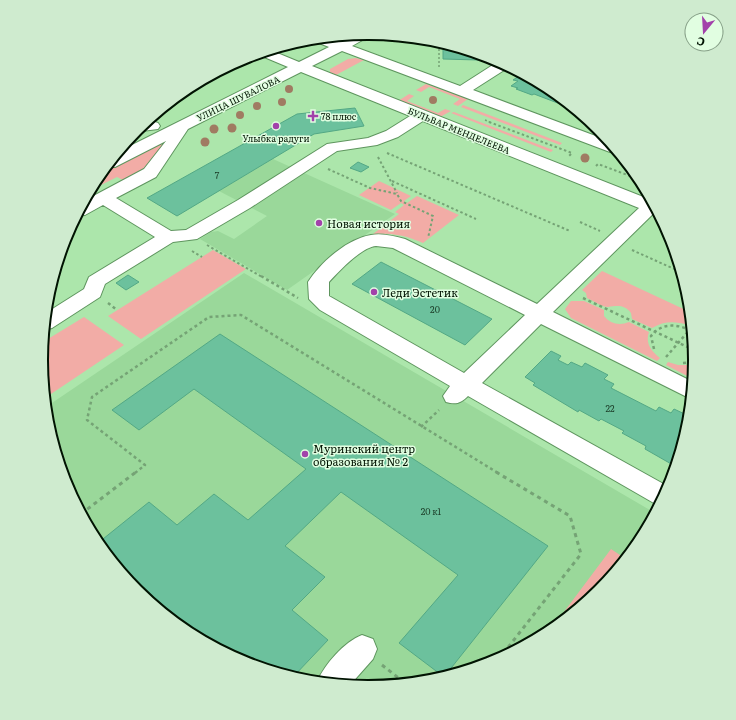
<svg xmlns="http://www.w3.org/2000/svg" width="736" height="720" font-family="Literata,serif">
  <style>
    .built { fill: #9ad89a }
    .green { fill: #f2aca6 }
    .building { fill: #6cc19d; stroke: #53a885 }
    .lines { fill: none; stroke-linecap: round; stroke-linejoin: round }
    .minor-casing { stroke: #5e955e; stroke-width: 2 }
    .path-far3 { stroke: #75a375; stroke-width: 1.5; stroke-dasharray: 2 2; stroke-linecap: butt }
    .path-far2 { stroke: #75a375; stroke-width: 2; stroke-dasharray: 2.5 2.5; stroke-linecap: butt }
    .path-far1 { stroke: #75a375; stroke-width: 2.5; stroke-dasharray: 3 3; stroke-linecap: butt }
    .path { stroke: #75a375; stroke-width: 3; stroke-dasharray: 4 4; stroke-linecap: butt }
    .minor { fill: #fff; fill-rule: evenodd }
    .tree { fill: #a07b62 }
    .poi-dot { fill: #a242aa; stroke: #e1fee1; stroke-width: 1.5 }
    .labels { text-anchor: middle; dominant-baseline: central; stroke-width: 3; stroke-linejoin: round; paint-order: stroke }
    .far-street-label { font-size: 9px; fill: #011302; stroke: #e1fee1 }
    .far-poi-label { font-size: 9px; fill: #011302; stroke: #e1fee1; text-anchor: start }
    .number-label { font-size: 9px; fill: #1c3e29 }
    .poi-label { font-size: 11px; fill: #011302; stroke: #e1fee1; text-anchor: start }
    .rim { fill: none; stroke: #011302; stroke-width: 2 }
  </style>
  <rect width="100%" height="100%" fill="#ace6ab"/>
  <!-- built -->
  <path class="built" d="M273,159L395,214L287,290L200,239L211,232L218,231L234,239L267,216L219,191Z
    M244,273L655,513L640,542L599,591L549,632L493,662L432,681L368,687L304,681L243,662L186,632L137,591L96,541L66,485L47,424L46,407Z"/>
  <!-- green -->
  <path class="green" d="M356,58L364,60L336,75L330,73V69L348,59Z
    M234,63L237,66L233,70L174,99L187,88Z
    M426,84L468,99L458,106L453,104L460,99L429,87L421,92L416,90Z
    M409,94L414,96L407,101L438,113L445,109L451,111L440,117L398,101Z
    M463,105L562,143L560,145L461,107Z
    M454,112L553,150L551,152L451,113Z
    M161,142L166,144L144,171L125,181L117,177L89,191L99,175Z
    M379,181L411,196L404,201L407,203L417,196L459,215L423,243C405,235 392,233 373,234L399,214L395,212L404,205L401,203L391,210L359,195Z
    M213,250L246,269L141,339L108,316Z
    M602,271L690,312L691,322L688,325C675,321 664,321 652,328L632,319L631,313C624,304 617,306 608,307C602,307 592,300 587,298L586,293L582,290Z
    M571,301H584L604,310V316C610,324 620,326 629,322L649,332C645,343 651,351 660,358L657,361L571,318L565,309Z
    M84,317L124,345L45,398L41,360L43,342Z
    M668,362L678,365H694L693,379L666,365Z
    M611,549L626,559L599,591L549,632Z"/>
  <!-- building -->
  <path class="building" d="M443,43L478,53V60L443,59Z
    M519,76L524,77L526,76L550,88L576,110L534,94L532,95L516,89L518,88L511,86L518,81L513,80Z
    M355,108L364,126L314,134L177,216L147,198L297,114Z
    M358,162L369,167L361,172L350,168Z
    M381,262L492,319L465,345L352,284Z
    M128,275L139,282L126,290L116,283Z
    M220,334L548,546L444,677L399,643L458,575L341,492L285,546L325,577L292,610L328,640L293,677L243,662L186,632L137,591L98,543L149,502L177,525L214,494L248,520L306,469L194,389L139,430L112,410Z
    M551,351L561,356L558,360L568,365L571,362L582,367L585,363L608,375L604,379L614,384L611,388L656,411L659,407L671,413L674,409L689,416L677,463L675,462L673,465L645,449L646,446L622,433L624,431L601,419L599,421L579,410L578,412L533,385L535,383L525,377Z"/>
  <g class="lines">
    <!-- minor casing -->
    <g class="minor-casing">
      <path id="minor" d="M368,33L373,34L352,46L460,86L499,61L509,67L473,90L609,141L619,153L610,152L342,51L312,66L651,200L658,213H654L553,312L693,382L691,399L541,324L482,383L669,487L659,506L468,396C461,403 456,405 446,402L443,396L450,386L320,310L309,299L308,282C321,262 347,239 371,235C382,233 394,236 405,239L537,304L639,208L423,121L398,137L377,145L337,151L250,208L197,239L173,242L105,284L100,297L52,328L44,330L46,313L84,289L89,277L155,237L103,205L85,215L76,216L84,201L144,169L166,141L115,167H105L118,152L288,67L257,54L270,50L299,62L329,47L314,41L313,38L328,37L340,41L354,34ZM301,72L410,116L386,131L368,138L327,144L238,200L186,230L171,231L116,198L156,177L188,129ZM376,246L393,248L525,315L464,373L329,296V282C339,271 362,247 376,246Z
        M152,121L158,123L160,126L158,129L134,132L145,122Z
        M362,635L373,639L377,649L373,659L350,685L317,682C325,664 344,642 362,635Z"/>
    </g>
    <!-- path-far3 -->
    <path class="path-far3" d="M439,41V67
      M485,120L492,123"/>
    <!-- path-far2 -->
    <path class="path-far2" d="M489,122L572,153L569,156
      M387,153L570,231
      M378,157L397,193
      M596,166L598,164L641,180
      M328,169L370,188L397,194L401,201L433,216L428,238
      M392,181L476,219
      M580,222L600,231
      M207,245L262,277
      M632,250L681,272
      M192,251L202,257"/>
    <!-- path-far1 -->
    <path class="path-far1" d="M261,276L298,298
      M583,298L694,350
      M108,303L117,310
      M654,349L651,336C662,322 678,324 692,331
      M666,357L692,327
      M683,363L695,362
      M421,427L439,410
      M135,473L145,465L87,420L92,397L209,317L241,315L498,473"/>
    <!-- path -->
    <path class="path" d="M496,472L570,516L581,554L499,659
      M81,514L136,472
      M382,665L405,683"/>
    <!-- minor -->
    <use href="#minor" class="minor"/>
  </g>
  <!-- trees -->
  <g class="tree">
    <circle cx="289" cy="89" r="4"/>
    <circle cx="433" cy="100" r="4"/>
    <circle cx="282" cy="102" r="4"/>
    <circle cx="257" cy="106" r="4"/>
    <circle cx="240" cy="115" r="4"/>
    <circle cx="232" cy="128" r="4.5"/>
    <circle cx="214" cy="129" r="4.5"/>
    <circle cx="205" cy="142" r="4.5"/>
    <circle cx="585" cy="158" r="4.5"/>
  </g>
  <!-- markers -->
  <g class="poi-dot">
    <path d="M311 110h4v4h4v4h-4v4h-4v-4h-4v-4h4z"/>
    <circle cx="276" cy="126" r="4"/>
    <circle cx="319" cy="223" r="4"/>
    <circle cx="374" cy="292" r="4"/>
    <circle cx="305" cy="454" r="4"/>
  </g>
  <g class="labels">
    <!-- far-street labels -->
    <g class="far-street-label">
      <text transform="translate(238 98) rotate(-26)">УЛИЦА ШУВАЛОВА</text>
      <text transform="translate(459 130) rotate(22)">БУЛЬВАР МЕНДЕЛЕЕВА</text>
    </g>
    <!-- far-poi labels -->
    <g class="far-poi-label">
      <text x="321" y="116">78 плюс</text>
      <text x="276" y="138" text-anchor="middle">Улыбка радуги</text>
    </g>
    <!-- number labels -->
    <g class="number-label">
      <text x="217" y="175">7</text>
      <text x="435" y="309">20</text>
      <text x="610" y="408">22</text>
      <text x="431" y="511">20 к1</text>
    </g>
    <!-- poi labels -->
    <g class="poi-label">
      <text x="327" y="223">Новая история</text>
      <text x="382" y="292">Леди Эстетик</text>
      <text x="313" y="448">Муринский центр<tspan x="313" dy="13">образования № 2</tspan></text>
    </g>
  </g>
  <!-- crop -->
  <path d="M0 0H736V720H0ZM48 360a320 320 0 1 1 640 0a320 320 0 1 1-640 0Z" fill="#cfebcf" fill-rule="evenodd"/>
  <path class="rim" d="M48 360a320 320 0 1 1 640 0a320 320 0 1 1-640 0Z"/>
  <!-- north arrow -->
  <g transform="translate(704 32) rotate(198)"><circle r="19" fill="#e1fee1" stroke="#87a088"/>
  <path d="M0-3L7 15L0 10L-7 15Z" fill="#a242aa"/>
  <text y="-6" font-size="11" font-weight="bold" text-anchor="middle" fill="#011302">С</text>
  </g>
</svg>
